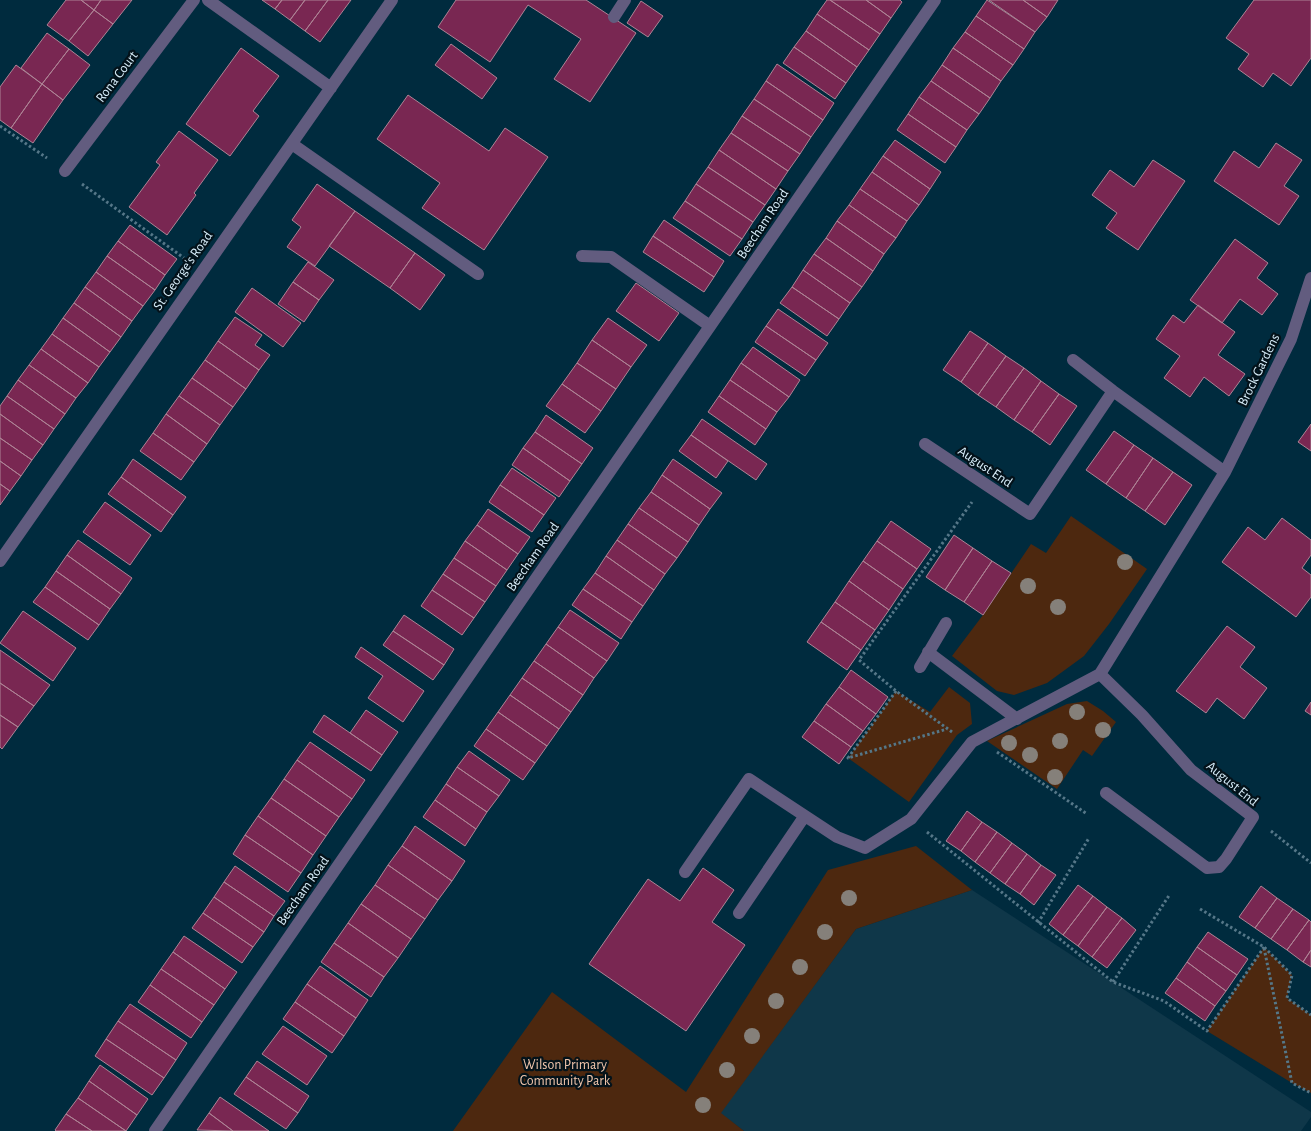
<svg xmlns="http://www.w3.org/2000/svg" width="1311" height="1131" font-family="'Alegreya Sans',sans-serif">
  <style>
    .built { fill: #0f3749 }
    .green { fill: #4d280f }
    .building { fill: #792752; stroke: #ae8395 }
    .lines { fill: none; stroke-linecap: round; stroke-linejoin: round }
    .path { stroke: #578; stroke-width: 3; stroke-dasharray: 2.5 2.5; stroke-linecap: butt }
    .minor { stroke: #625c7f; stroke-width: 12 }
    .tree { fill: #85807a }
    .labels { text-anchor: middle; dominant-baseline: central; stroke-width: 4.5; stroke-linejoin: round; paint-order: stroke }
    .street-label { font-size: 14px; fill: #d7edf9; stroke: #03121a }
    .park-label { font-size: 14px; fill: #f2c6ac; stroke: #03121a }
  </style>
  <rect width="100%" height="100%" fill="#002b3e"/>
  <!-- built -->
  <path class="built" d="M972,890L1311,1112V1117L1301,1131H744L720,1113L856,929Z"/>
  <!-- green -->
  <path class="green" d="M1071,516L1147,569L1109,624L1084,656L1047,683L1014,695L997,691L952,656L983,615L1031,544L1046,553Z
    M949,687L970,703L972,724L957,735L909,802L848,758L896,691L930,712Z
    M1087,701L1103,711L1116,722L1092,756L1083,750L1057,789L987,741L1067,704Z
    M916,846L972,890L856,929L721,1113L744,1131H453L552,992L686,1092L828,870Z
    M1264,947L1292,975L1287,998L1311,1015V1093L1292,1083L1207,1031Z"/>
  <!-- building -->
  <path class="building" d="M66,0H81L94,10L69,41L47,25Z
    M81,0H101L94,10Z
    M101,0H132L113,24L94,10Z
    M262,0H282L275,9Z
    M282,0H305L290,20L275,9Z
    M305,0H328L305,31L290,20Z
    M328,0H351L320,42L305,31Z
    M456,0H586L636,33L590,102L554,79L581,39L528,5L490,62L438,27Z
    M827,0H830L880,34L869,50L817,14Z
    M830,0H866L891,18L880,34Z
    M866,0H900L902,2L891,18Z
    M987,0L1035,32L1024,49L976,16Z
    M989,0H1023L1047,17L1035,32Z
    M1023,0H1058L1047,17Z
    M1254,0H1311V58L1291,86L1273,73L1263,87L1238,69L1249,54L1226,38Z
    M641,1L663,16L648,37L627,23Z
    M94,10L113,24L88,56L69,41Z
    M817,14L869,50L857,67L806,31Z
    M976,16L1024,49L1013,65L965,32Z
    M806,31L857,67L846,83L794,47Z
    M965,32L1013,65L1001,81L953,48Z
    M47,33L69,49L42,84L21,68Z
    M451,44L497,78L482,99L435,65Z
    M794,47L846,83L835,99L783,63Z
    M241,48L279,76L253,111L259,116L230,156L186,124Z
    M953,48L1001,81L990,98L942,65Z
    M69,49L90,65L63,100L42,84Z
    M777,64L834,103L823,120L766,81Z
    M16,65L42,84L11,128L0,120V87Z
    M942,65L990,98L979,114L931,81Z
    M766,81L823,120L811,137L754,99Z
    M931,81L979,114L967,130L919,97Z
    M42,84L63,100L33,143L11,128Z
    M408,95L489,151L505,128L548,157L484,250L422,208L440,183L377,139Z
    M919,97L967,130L956,147L908,114Z
    M754,99L811,137L800,154L742,116Z
    M908,114L956,147L945,163L897,130Z
    M742,116L800,154L788,171L731,133Z
    M179,131L218,160L194,193L196,195L167,235L129,207L160,165L156,162Z
    M731,133L788,171L776,189L719,150Z
    M895,140L941,172L930,189L883,156Z
    M1276,143L1302,160L1284,186L1299,196L1279,225L1214,181L1234,151L1259,168Z
    M719,150L776,189L765,205L708,167Z
    M883,156L930,189L919,205L872,172Z
    M1153,160L1185,181L1138,250L1106,228L1117,213L1092,195L1110,170L1134,187Z
    M708,167L765,205L753,222L696,184Z
    M872,172L919,205L907,221L860,189Z
    M317,184L355,211L315,266L287,247L301,227L292,220Z
    M696,184L753,222L742,239L685,201Z
    M860,189L907,221L896,238L849,205Z
    M685,201L742,239L730,256L673,218Z
    M849,205L896,238L884,254L837,221Z
    M355,211L415,253L390,288L329,246Z
    M664,220L724,261L714,277L653,236Z
    M837,221L884,254L873,271L826,238Z
    M130,225L177,259L165,275L118,241Z
    M653,236L714,277L704,292L643,252Z
    M826,238L873,271L862,287L814,254Z
    M1235,239L1268,263L1257,278L1278,294L1262,315L1240,299L1222,323L1190,300Z
    M118,241L165,275L155,290L107,256Z
    M415,253L445,275L420,310L390,288Z
    M814,254L862,287L850,303L803,270Z
    M107,256L155,290L143,306L96,272Z
    M308,262L334,280L319,300L293,282Z
    M803,270L850,303L839,319L792,287Z
    M96,272L143,306L132,321L85,287Z
    M293,282L319,300L304,322L278,304Z
    M636,283L679,313L659,341L616,311Z
    M85,287L132,321L121,337L74,303Z
    M792,287L839,319L827,336L780,303Z
    M252,288L301,323L283,347L235,312Z
    M74,303L121,337L110,352L63,318Z
    M1198,305L1235,332L1218,355L1245,374L1229,396L1204,377L1190,397L1164,378L1180,356L1156,339L1173,315L1184,323Z
    M778,309L828,343L816,360L766,326Z
    M235,317L262,335L255,345L270,355L259,370L218,341Z
    M63,318L110,352L99,367L52,334Z
    M608,318L647,345L631,367L592,340Z
    M766,326L816,360L805,376L755,342Z
    M970,331L988,343L961,382L943,370Z
    M52,334L99,367L88,383L41,349Z
    M592,340L631,367L616,389L577,363Z
    M218,341L259,370L246,389L205,360Z
    M988,343L1006,356L978,395L961,382Z
    M753,347L800,380L789,397L741,363Z
    M41,349L88,383L76,398L29,365Z
    M1006,356L1024,368L996,407L978,395Z
    M205,360L246,389L233,407L192,378Z
    M577,363L616,389L601,411L562,384Z
    M741,363L789,397L777,412L730,380Z
    M29,365L76,398L65,414L18,380Z
    M1024,368L1041,381L1014,420L996,407Z
    M192,378L233,407L220,425L179,396Z
    M18,380L65,414L54,429L7,396Z
    M730,380L777,412L766,429L719,396Z
    M1041,381L1059,394L1032,432L1014,420Z
    M562,384L601,411L585,433L546,406Z
    M1059,394L1077,406L1050,445L1032,432Z
    M7,396L54,429L43,445L0,414V406Z
    M179,396L220,425L207,444L166,414Z
    M719,396L766,429L755,445L708,412Z
    M0,414L43,445L32,460L0,438Z
    M166,414L207,444L194,462L153,433Z
    M546,415L593,448L582,464L535,432Z
    M702,419L767,464L756,480L691,435Z
    M1311,424V451L1298,442Z
    M1114,431L1134,445L1106,484L1086,470Z
    M535,432L582,464L570,481L523,448Z
    M153,433L194,462L181,480L140,451Z
    M691,435L728,461L716,478L679,451Z
    M0,438L32,460L21,476L0,461Z
    M1134,445L1153,458L1126,498L1106,484Z
    M523,448L570,481L559,497L512,465Z
    M1153,458L1173,472L1145,511L1126,498Z
    M133,459L186,497L173,515L121,477Z
    M673,459L722,493L710,509L662,475Z
    M0,461L21,476L10,491L0,484Z
    M512,468L556,498L544,515L500,485Z
    M1173,472L1192,485L1165,525L1145,511Z
    M662,475L710,509L699,525L651,492Z
    M121,477L173,515L161,532L108,494Z
    M0,484L10,491L0,505Z
    M500,485L544,515L532,532L489,502Z
    M651,492L699,525L688,542L639,508Z
    M105,502L151,535L130,565L83,532Z
    M639,508L688,542L677,558L628,524Z
    M488,509L530,537L518,554L477,525Z
    M1282,518L1311,540V555L1302,568L1311,575V597L1296,617L1222,562L1248,527L1265,540Z
    M891,521L931,549L917,569L877,541Z
    M628,524L677,558L665,574L617,540Z
    M477,525L518,554L507,570L465,541Z
    M954,535L973,548L945,590L926,577Z
    M78,540L132,578L121,594L67,555Z
    M617,540L665,574L654,590L606,556Z
    M465,541L507,570L496,586L454,558Z
    M877,541L917,569L903,589L863,561Z
    M973,548L992,561L964,602L945,590Z
    M67,555L121,594L110,609L56,571Z
    M606,556L654,590L643,606L595,573Z
    M454,558L496,586L485,602L443,574Z
    M863,561L903,589L889,610L849,581Z
    M992,561L1011,573L983,615L964,602Z
    M56,571L110,609L99,625L45,587Z
    M595,573L643,606L632,622L583,589Z
    M443,574L485,602L474,618L432,590Z
    M849,581L889,610L875,630L835,602Z
    M45,587L99,625L88,640L33,602Z
    M583,589L632,622L621,639L572,605Z
    M432,590L474,618L462,635L421,606Z
    M835,602L875,630L861,650L821,622Z
    M570,610L619,643L607,661L558,627Z
    M23,611L76,648L53,681L0,643Z
    M404,615L454,649L444,665L393,631Z
    M821,622L861,650L847,670L807,642Z
    M1227,626L1255,647L1240,667L1267,688L1244,719L1217,698L1206,713L1176,691Z
    M558,627L607,661L594,678L546,644Z
    M393,631L444,665L433,680L383,645Z
    M546,644L594,678L583,695L534,661Z
    M361,647L424,691L403,722L368,698L383,676L355,657Z
    M0,650L50,685L34,706L0,683Z
    M534,661L583,695L571,712L522,678Z
    M851,670L888,697L876,714L839,687Z
    M522,678L571,712L559,729L510,695Z
    M0,683L34,706L18,727L0,715Z
    M839,687L876,714L863,731L826,704Z
    M510,695L559,729L547,746L498,712Z
    M1311,702V715L1305,711Z
    M826,704L863,731L851,747L814,721Z
    M366,710L398,732L382,755L350,733Z
    M498,712L547,746L535,763L486,729Z
    M0,715L18,727L2,749L0,747Z
    M324,715L382,755L371,771L313,732Z
    M814,721L851,747L839,764L802,737Z
    M486,729L535,763L523,780L474,746Z
    M310,742L365,780L352,799L297,760Z
    M469,751L510,780L499,796L457,767Z
    M297,760L352,799L339,817L284,779Z
    M457,767L499,796L487,812L446,784Z
    M284,779L339,817L326,836L271,798Z
    M446,784L487,812L476,829L435,800Z
    M271,798L326,836L313,855L258,816Z
    M435,800L476,829L465,846L423,817Z
    M967,811L982,822L961,851L946,841Z
    M258,816L313,855L301,873L245,835Z
    M982,822L997,832L975,862L961,851Z
    M415,826L465,861L452,881L402,846Z
    M997,832L1012,843L990,873L975,862Z
    M245,835L301,873L288,892L233,854Z
    M1012,843L1027,854L1005,884L990,873Z
    M402,846L452,881L438,900L388,865Z
    M1027,854L1041,865L1020,894L1005,884Z
    M388,865L438,900L425,919L375,885Z
    M1041,865L1056,875L1034,905L1020,894Z
    M235,866L285,901L274,916L224,882Z
    M703,868L734,890L712,922L745,945L686,1031L589,964L648,879L680,901Z
    M224,882L274,916L264,932L214,897Z
    M375,885L425,919L411,939L361,904Z
    M1078,885L1093,896L1063,935L1049,924Z
    M1261,886L1277,898L1255,928L1239,917Z
    M1093,896L1107,907L1078,946L1063,935Z
    M214,897L264,932L253,947L203,913Z
    M1277,898L1293,909L1271,939L1255,928Z
    M361,904L411,939L398,958L348,923Z
    M1107,907L1122,918L1092,957L1078,946Z
    M1293,909L1309,920L1287,950L1271,939Z
    M203,913L253,947L242,963L192,928Z
    M1122,918L1136,930L1107,968L1092,957Z
    M1309,920L1311,922V950L1303,962L1287,950Z
    M348,923L398,958L384,977L334,943Z
    M1208,932L1248,959L1237,975L1197,947Z
    M184,936L237,972L225,989L173,952Z
    M334,943L384,977L371,997L321,962Z
    M1197,947L1237,975L1226,991L1187,962Z
    M1311,950V967L1303,962Z
    M173,952L225,989L214,1005L161,969Z
    M1187,962L1226,991L1215,1006L1176,978Z
    M320,966L368,1000L356,1018L307,984Z
    M161,969L214,1005L202,1022L150,985Z
    M1176,978L1215,1006L1205,1021L1165,993Z
    M307,984L356,1018L344,1036L295,1002Z
    M150,985L202,1022L191,1038L138,1002Z
    M295,1002L344,1036L332,1053L283,1019Z
    M130,1004L187,1043L176,1060L118,1021Z
    M118,1021L176,1060L164,1078L106,1039Z
    M283,1026L327,1056L307,1085L262,1054Z
    M106,1039L164,1078L152,1095L95,1056Z
    M257,1061L309,1096L298,1113L246,1077Z
    M100,1065L148,1099L137,1115L89,1081Z
    M246,1077L298,1113L286,1129L234,1094Z
    M89,1081L137,1115L126,1131L78,1098Z
    M220,1097L269,1131H233L209,1113Z
    M78,1098L126,1131H92L66,1114Z
    M209,1113L233,1131L197,1130Z
    M66,1114L92,1131H56L55,1130Z"/>
  <g class="lines">
    <!-- path -->
    <path class="path" d="M0,126L47,158
      M82,184L184,258
      M896,691L848,758L947,729
      M952,732L896,691L859,660L972,502
      M997,752L1087,814
      M1271,831L1311,863
      M927,832L1113,982L1164,1001L1207,1031L1264,947
      M1200,909L1264,947L1292,975L1287,998L1311,1015
      M1038,923L1089,838
      M1264,948L1292,1083L1311,1093
      M1113,982L1170,894"/>
    <!-- minor -->
    <path class="minor" d="M208,0L331,88
      M614,17L625,0
      M292,144L478,274
      M65,171L194,0
      M582,256L611,257L710,326
      M1073,360L1113,391L1225,472
      M925,444L1030,514L1113,391
      M0,561L392,0
      M928,652L1017,719
      M920,667L946,623
      M1100,674L1142,715L1191,770L1253,817L1226,859L1219,867L1207,868L1106,793
      M685,872L749,779L837,837L865,848L911,819L972,742L1100,674L1225,472L1291,339L1311,278
      M739,913L804,817
      M155,1131L935,0"/>
  </g>
  <!-- trees -->
  <g class="tree">
    <circle cx="1125" cy="562" r="8"/>
    <circle cx="1028" cy="586" r="8"/>
    <circle cx="1058" cy="607" r="8"/>
    <circle cx="1077" cy="712" r="8"/>
    <circle cx="1103" cy="730" r="8"/>
    <circle cx="1060" cy="741" r="8"/>
    <circle cx="1009" cy="743" r="8"/>
    <circle cx="1030" cy="755" r="8"/>
    <circle cx="1055" cy="777" r="8"/>
    <circle cx="849" cy="898" r="8"/>
    <circle cx="825" cy="932" r="8"/>
    <circle cx="800" cy="967" r="8"/>
    <circle cx="776" cy="1001" r="8"/>
    <circle cx="752" cy="1036" r="8"/>
    <circle cx="727" cy="1070" r="8"/>
    <circle cx="703" cy="1105" r="8"/>
  </g>
  <g class="labels">
    <!-- street labels -->
    <g class="street-label">
      <text transform="translate(117 77) rotate(-53)">Rona Court</text>
      <text transform="translate(763 224) rotate(-56)">Beecham Road</text>
      <text transform="translate(183 271) rotate(-55)">St. George's Road</text>
      <text transform="translate(1259 370) rotate(-64)">Brock Gardens</text>
      <text transform="translate(985 467) rotate(34)">August End</text>
      <text transform="translate(533 557) rotate(-55)">Beecham Road</text>
      <text transform="translate(1232 784) rotate(39)">August End</text>
      <text transform="translate(303 891) rotate(-55)">Beecham Road</text>
    </g>
    <!-- park labels -->
    <g class="park-label">
      <text x="565" y="1065">Wilson Primary<tspan x="565" dy="16">Community Park</tspan></text>
    </g>
  </g>
</svg>
